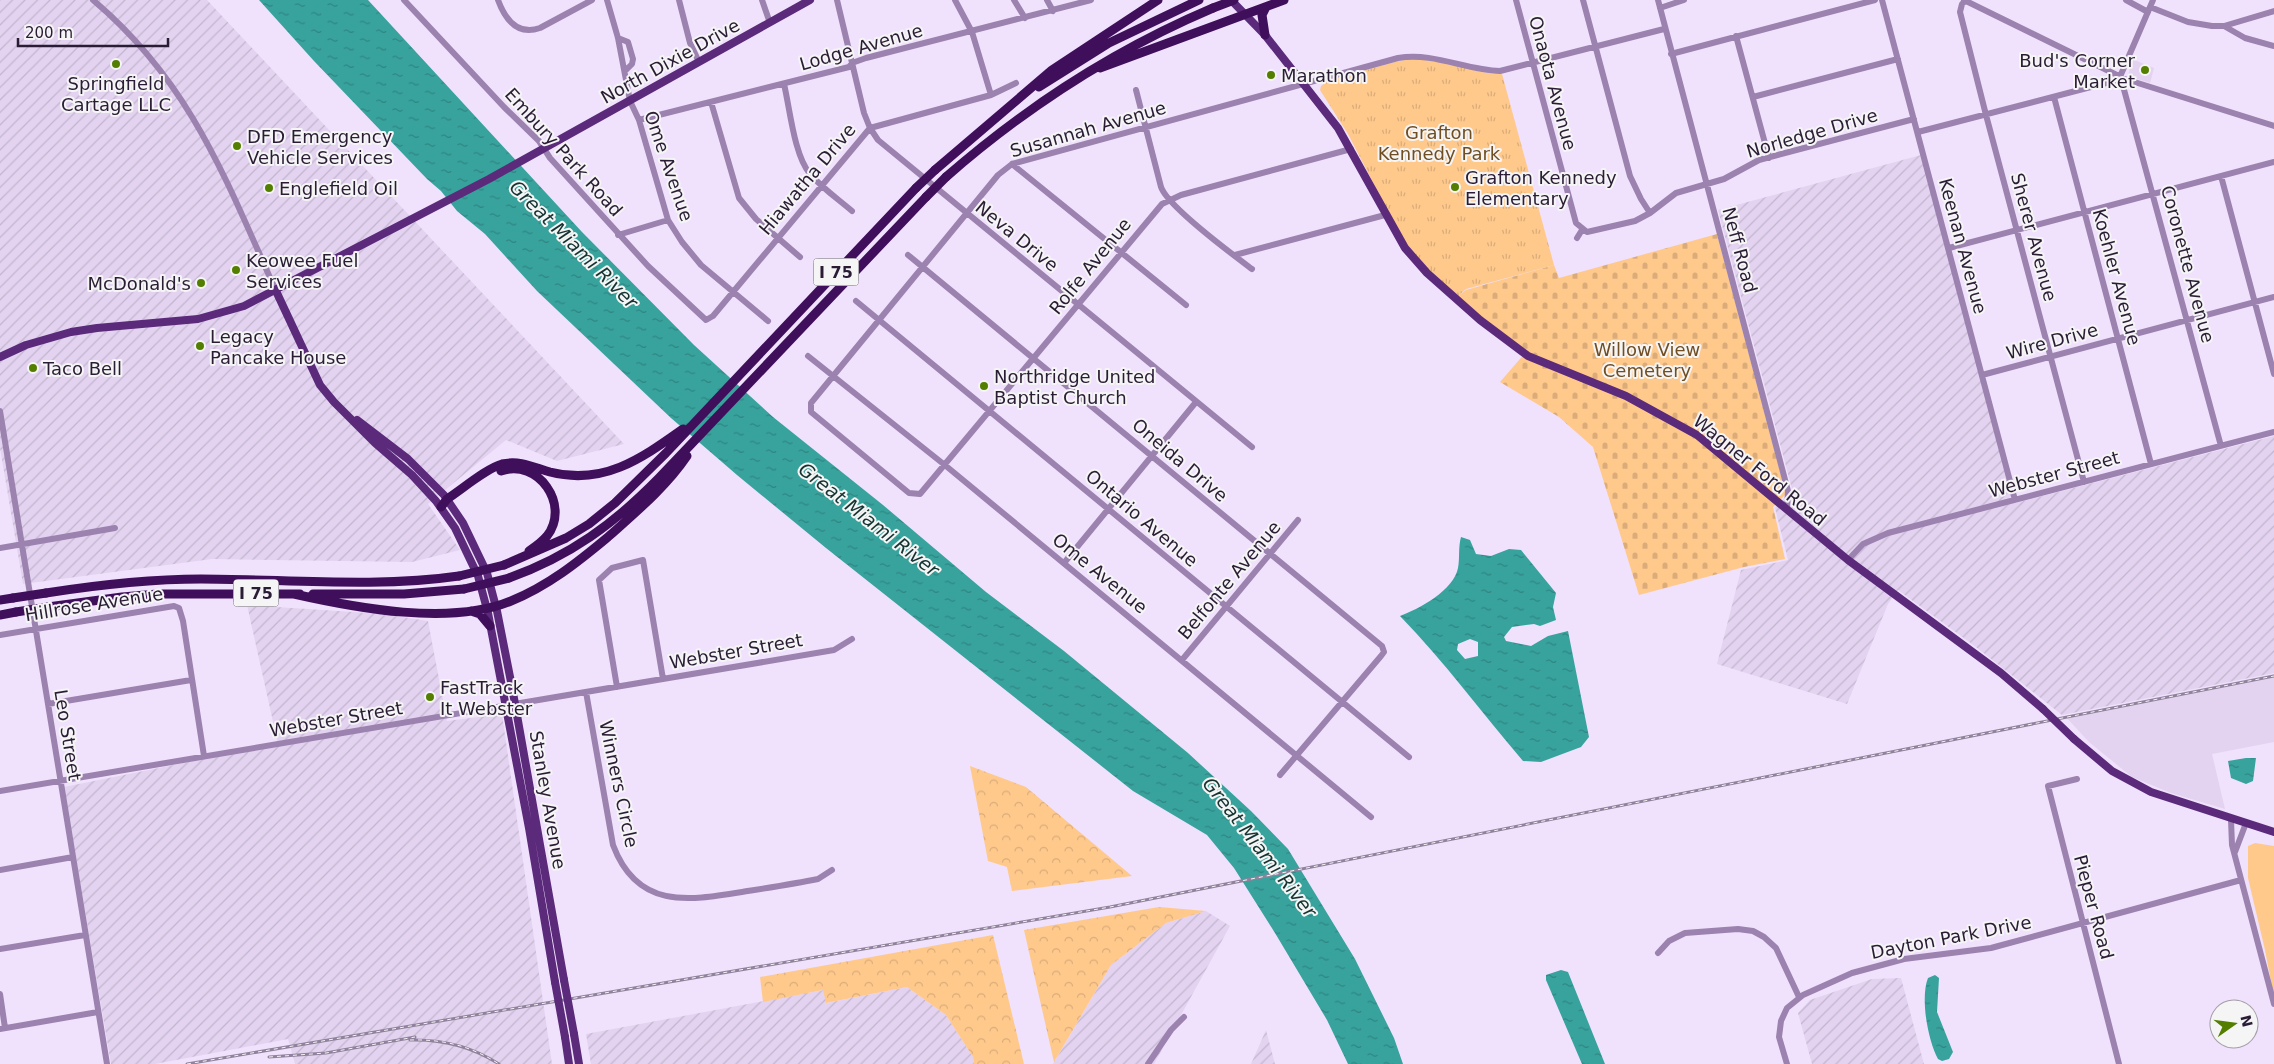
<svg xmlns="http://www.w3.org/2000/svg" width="2274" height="1064" font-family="'DejaVu Sans',sans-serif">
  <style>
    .built { fill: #e3d3f1 }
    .industrial { fill: url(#industrial-furrows) }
    .grass { fill: #ffc98c }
    .forest { fill: url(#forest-crowns) }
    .cemetery { fill: url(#cemetery-stones) }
    .park { fill: url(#park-tufts) }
    .water { fill: url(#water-ripples); fill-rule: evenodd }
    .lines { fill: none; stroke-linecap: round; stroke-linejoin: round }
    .minor { stroke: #9b82af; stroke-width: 6 }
    .major { stroke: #5b2a7b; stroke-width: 8 }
    .highway { stroke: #400f5c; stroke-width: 9 }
    .rail-casing { stroke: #90829c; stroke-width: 3 }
    .rail { stroke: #f5f5f5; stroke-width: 1; stroke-dasharray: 4; stroke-linecap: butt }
    .major-bridge { stroke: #5b2a7b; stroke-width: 8 }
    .highway-bridge { stroke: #400f5c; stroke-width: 9 }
    .poi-dot { fill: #537e00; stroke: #f5f5f5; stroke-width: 2 }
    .labels { text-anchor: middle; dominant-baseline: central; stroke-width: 4; stroke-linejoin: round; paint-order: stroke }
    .shield { fill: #f5f5f5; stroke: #675d6f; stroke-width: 1 }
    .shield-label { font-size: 16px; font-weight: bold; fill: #2a1c35 }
    .street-label { font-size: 18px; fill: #2a1c35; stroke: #f5f5f5 }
    .poi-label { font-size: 18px; fill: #2a1c35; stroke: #f5f5f5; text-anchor: start }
    .park-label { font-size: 18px; fill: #714e22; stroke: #f5f5f5 }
    .water-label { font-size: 19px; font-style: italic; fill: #143432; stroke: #f5f5f5 }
  </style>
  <defs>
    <pattern id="industrial-furrows" width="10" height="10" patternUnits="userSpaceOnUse" patternTransform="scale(1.25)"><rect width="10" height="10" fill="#e3d3f1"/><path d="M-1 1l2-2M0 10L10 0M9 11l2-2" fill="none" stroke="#c3b5cf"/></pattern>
    <pattern id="forest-crowns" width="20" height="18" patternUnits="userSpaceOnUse" patternTransform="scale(1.25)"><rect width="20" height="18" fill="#ffc98c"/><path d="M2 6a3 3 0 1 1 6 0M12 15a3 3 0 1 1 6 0" fill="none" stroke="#dbac79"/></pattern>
    <pattern id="cemetery-stones" width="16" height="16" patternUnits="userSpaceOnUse" patternTransform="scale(1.25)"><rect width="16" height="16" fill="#ffc98c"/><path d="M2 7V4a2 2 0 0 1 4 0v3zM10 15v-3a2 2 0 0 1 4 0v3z" fill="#dbac79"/></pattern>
    <pattern id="park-tufts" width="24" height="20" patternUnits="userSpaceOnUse" patternTransform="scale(1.25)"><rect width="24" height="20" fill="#ffc98c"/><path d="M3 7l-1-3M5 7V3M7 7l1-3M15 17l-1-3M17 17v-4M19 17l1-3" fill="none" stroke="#dbac79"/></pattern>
    <pattern id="water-ripples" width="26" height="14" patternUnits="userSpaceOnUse" patternTransform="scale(1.25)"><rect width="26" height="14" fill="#38a39d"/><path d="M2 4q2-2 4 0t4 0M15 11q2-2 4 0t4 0" fill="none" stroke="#2f8481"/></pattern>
  </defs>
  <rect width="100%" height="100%" fill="#f0e1fc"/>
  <!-- built -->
  <path class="built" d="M2132,59L2154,68L2150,83L2128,76Z
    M2274,674V742L2212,754L2225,809L2171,793L2132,777L2089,742L2065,716Z"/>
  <!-- industrial -->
  <path class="industrial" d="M0,0H207L624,444L557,461L506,440L428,504L460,550L412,562L212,559L23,584L0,448Z
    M1921,155L2016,503L2274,436V673L2062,715L1976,647L1898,590L1888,604L1847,704L1717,664L1741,570L1788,560L1775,508L1792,489L1718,210Z
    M247,605L384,614L428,621L447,721L502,714L552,1064H295L288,1039L155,1064H111L64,787L278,744Z
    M1206,911L1230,926L1154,1064H1053L1111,965L1166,923Z
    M1901,978L1924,1064H1812L1798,1013L1810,1000L1872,979Z
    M907,987L946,1015L973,1057L974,1064H591L586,1034L824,990L827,1003Z
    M1266,1030L1275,1064H1251Z"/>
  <!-- grass -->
  <path class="grass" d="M2255,843L2274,846V997L2265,950L2248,878V846Z"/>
  <!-- forest -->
  <path class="forest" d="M970,766L1026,787L1132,876L1012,891L1007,867L988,861Z
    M1159,907L1206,911L1166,923L1111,965L1054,1062L1024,930Z
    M993,935L1024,1064H974L973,1057L946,1015L907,987L826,1003L823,990L763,1002L760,977Z"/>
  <!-- cemetery -->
  <path class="cemetery" d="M1717,234L1786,494L1773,507L1785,559L1744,567L1639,595L1593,447L1559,417L1500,382L1526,352L1489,323L1458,296L1466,290L1554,265L1559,278Z"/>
  <!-- park -->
  <path class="park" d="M1413,58L1452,64L1481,72L1502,74L1554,265L1466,289L1458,296L1429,270L1405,242L1394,223L1348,134L1320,90L1321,86L1329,80L1395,62Z"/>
  <!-- water -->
  <path class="water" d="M259,0H368L582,232L694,345L773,417L883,505L986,592L1064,651L1188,753L1251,811L1288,849L1355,959L1394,1038L1403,1064H1348L1327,1020L1275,933L1234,868L1207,835L1133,791L826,548L737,475L671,418L537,291L485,234L457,211L441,191L427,179L314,61Z
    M1461,537L1470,540L1476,554L1491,556L1509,549L1521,550L1556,593L1553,607L1556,620L1540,626L1534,624L1512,627L1504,637L1506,641L1531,646L1548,636L1568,631L1589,737L1581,747L1541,762L1523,761C1482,713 1444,661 1400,616C1419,609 1454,590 1458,568C1460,558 1458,548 1461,537ZM1470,639L1478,642V656L1465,659L1457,650L1458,644Z
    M2246,758H2256L2253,781L2246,784L2231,778L2228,761Z
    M1561,970L1568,972L1605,1064H1582L1546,980V975Z
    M1935,975L1939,978L1937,1012L1953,1052L1949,1059L1942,1061L1938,1059C1928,1041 1920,998 1928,978Z"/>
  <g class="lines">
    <!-- minor -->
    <path class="minor" d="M93,0C191,83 225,178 276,291
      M404,0L504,107L539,141L550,158L648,266L706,320L713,316L870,128L991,95L1016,83
      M498,0C505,19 517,36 540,28L592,0
      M607,0L618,38L630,101L639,120L668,220L682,242L701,265L768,321
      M679,0L690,43L699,62
      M762,0L770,23
      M837,0L864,113L870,128L878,140L1252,447
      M955,0L972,32L991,95
      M1014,0L1025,18
      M1047,0L1053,11
      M1516,0L1576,223L1587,232L1635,221L1650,213L1676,193L1724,179L1759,160L1914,119
      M1583,0L1630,176L1641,199L1650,213
      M1658,0L1788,491L1787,509
      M1882,0L2015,500
      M1964,0L2125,79L2274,126
      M1966,0L1962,4L1960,12L1986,115L2084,482
      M2126,0L2148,12
      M2150,7L2188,22L2212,26H2224L2245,38L2274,46
      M1660,8L1684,0
      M2224,26L2274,11
      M1736,36L1769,158
      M618,38L628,42L633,59L632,64L626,70
      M1671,54L1875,0
      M2119,79L2153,0
      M784,84C790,109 794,155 810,174C822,188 838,199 852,211
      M1136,90L1161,187C1168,207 1232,254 1252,269
      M1753,97L1898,59
      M2054,97L2151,464
      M711,102L739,198L756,219L800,257
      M639,120L849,67L852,63L866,58L1091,0
      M1918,132L2110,82H2118L2123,86L2221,446
      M1351,149L1181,195L1162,204L920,494L909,493L811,412V403L998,175L1012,164L1398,58C1434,52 1465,70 1500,71L1664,29
      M1012,164L1186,305
      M2221,176L2274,374
      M618,235L668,220
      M1577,238L1582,230
      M1949,248L2274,162
      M908,255L1382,646L1384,652L1381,656L1280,775
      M1235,255L1385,215
      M856,301L1409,757
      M808,356L946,466L1371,817
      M1982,375L2274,297
      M0,411L107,1064
      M0,548L115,528
      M1848,560L1863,544L1888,533L2274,432
      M1064,563L1196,402
      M0,635L174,606L179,608L183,621L204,756
      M1182,660L1298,520
      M617,687L599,580L612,568L643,560L663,679
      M586,692L613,845C637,909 687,901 742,892C767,888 793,884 818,879L832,870
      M48,704L191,680
      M2077,779L2048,786L2119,1064
      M0,791L834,650L852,639
      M2231,820L2232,845L2274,1004
      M2235,852L2246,823
      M0,870L73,857
      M0,949L85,935
      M1658,953L1669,941L1685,933L1738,929L1753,931L1764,937L1776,948L1799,997
      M0,994L5,1028
      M0,1029L98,1012
      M1148,1064L1171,1030L1184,1017
      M1787,1064L1779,1037L1781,1021L1787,1008L1803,995L1852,973L1904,959L1991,948L2241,880"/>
    <!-- major -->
    <path class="major" d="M1231,0L1265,35L1338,128L1405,248L1427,273L1480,320L1528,356L1626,396L1697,435L1848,560L2001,673L2043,709
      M276,291L320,385L334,402L375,443L412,475L436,501L455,528L478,576L488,613L529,828L555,982
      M0,357L26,345L71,332L97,328L198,319L244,306L489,179L810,0
      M357,420L408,459L444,495L463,523L487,573L497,611L512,687L564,980
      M2074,739L2112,771L2151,792L2274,832
      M574,1034L579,1064
      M565,1037L569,1064"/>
    <!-- highway -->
    <path class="highway" d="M1265,35L1262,15L1266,7
      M1100,68L1284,0
      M1039,87L1109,43L1199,0
      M935,170L1052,70L1158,0
      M946,177C1026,107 1114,50 1213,8
      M501,471C538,458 571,505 547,536C542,542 535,547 529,551
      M441,507L447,499C461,490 487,468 502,464C520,460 533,467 550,472C604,486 642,458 683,429
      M504,565L566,538L589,524L615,503L666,453L916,188
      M509,578C570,556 614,524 659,478L926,197
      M46,593C97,585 149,579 201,579C284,579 377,588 459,576
      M294,594C356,608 451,626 511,601C548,586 578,562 608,537C636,512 666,487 687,456
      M313,594H404L464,589
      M0,600L13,598
      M48,607L122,597L158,594H300
      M471,611L480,614L490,626
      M0,615L16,612"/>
    <!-- rail casing -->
    <g class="rail-casing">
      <path id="rail" d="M410,1040C443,1039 471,1046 499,1064
        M269,1057L326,1053L415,1037
        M187,1064L1110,907L2274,676"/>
    </g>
    <!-- rail -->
    <use href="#rail" class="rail"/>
    <!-- major-bridge -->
    <path class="major-bridge" d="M2043,709L2074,739
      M564,980L574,1034
      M555,982L565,1037"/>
    <!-- highway-bridge -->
    <path class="highway-bridge" d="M1213,8L1234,0
      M916,188L935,170
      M926,197L946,177
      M459,576L504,565
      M464,589L509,578
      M13,598L46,593
      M16,612L48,607"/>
  </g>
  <!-- markers -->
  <g class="poi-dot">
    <circle cx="116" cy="64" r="5"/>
    <circle cx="2145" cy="70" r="5"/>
    <circle cx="1271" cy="75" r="5"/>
    <circle cx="237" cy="146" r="5"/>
    <circle cx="1455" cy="187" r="5"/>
    <circle cx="269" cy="188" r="5"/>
    <circle cx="236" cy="270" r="5"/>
    <circle cx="201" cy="283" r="5"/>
    <circle cx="200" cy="346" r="5"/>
    <circle cx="33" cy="368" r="5"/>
    <circle cx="984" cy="386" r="5"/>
    <circle cx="430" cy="697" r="5"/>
  </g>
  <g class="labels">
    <!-- shield labels -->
    <g class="shield">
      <rect x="813.5" y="258.5" width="45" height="27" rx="4"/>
      <rect x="233.5" y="579.5" width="45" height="27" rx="4"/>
    </g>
    <g class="shield-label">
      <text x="836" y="272">I 75</text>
      <text x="256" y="593">I 75</text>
    </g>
    <!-- street labels -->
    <g class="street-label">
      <text transform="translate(861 47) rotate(-16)">Lodge Avenue</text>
      <text transform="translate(670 61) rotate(-29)">North Dixie Drive</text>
      <text transform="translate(1553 83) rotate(75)">Onaota Avenue</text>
      <text transform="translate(1088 129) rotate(-16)">Susannah Avenue</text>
      <text transform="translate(1812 133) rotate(-16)">Norledge Drive</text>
      <text transform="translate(564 152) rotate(48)">Embury Park Road</text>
      <text transform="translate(669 166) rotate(71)">Ome Avenue</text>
      <text transform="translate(807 179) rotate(-50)">Hiawatha Drive</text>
      <text transform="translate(1017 236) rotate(39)">Neva Drive</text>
      <text transform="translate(2034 237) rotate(75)">Sherer Avenue</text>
      <text transform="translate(1963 246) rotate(75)">Keenan Avenue</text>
      <text transform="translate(1740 250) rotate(75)">Neff Road</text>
      <text transform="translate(2188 264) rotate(75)">Coronette Avenue</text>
      <text transform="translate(1090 266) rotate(-51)">Rolfe Avenue</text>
      <text transform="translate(2117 277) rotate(75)">Koehler Avenue</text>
      <text transform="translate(2052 341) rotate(-15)">Wire Drive</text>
      <text transform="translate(1180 460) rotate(40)">Oneida Drive</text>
      <text transform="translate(1760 470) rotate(39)">Wagner Ford Road</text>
      <text transform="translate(2054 474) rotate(-15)">Webster Street</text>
      <text transform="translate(1142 518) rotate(40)">Ontario Avenue</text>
      <text transform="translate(1100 573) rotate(39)">Ome Avenue</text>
      <text transform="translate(1229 580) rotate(-50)">Belfonte Avenue</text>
      <text transform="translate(94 604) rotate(-9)">Hillrose Avenue</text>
      <text transform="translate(736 651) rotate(-10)">Webster Street</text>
      <text transform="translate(336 719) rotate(-10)">Webster Street</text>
      <text transform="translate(68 735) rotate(81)">Leo Street</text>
      <text transform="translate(619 784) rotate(78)">Winners Circle</text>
      <text transform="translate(548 800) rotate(80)">Stanley Avenue</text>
      <text transform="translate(2094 907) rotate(75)">Pieper Road</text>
      <text transform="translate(1951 937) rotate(-11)">Dayton Park Drive</text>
    </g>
    <!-- poi labels -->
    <g class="poi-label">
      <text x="2135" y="60" text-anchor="end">Bud's Corner<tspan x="2135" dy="21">Market</tspan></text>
      <text x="1281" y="75">Marathon</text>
      <text x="116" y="83" text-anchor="middle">Springfield<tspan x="116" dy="21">Cartage LLC</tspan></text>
      <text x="247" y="136">DFD Emergency<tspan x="247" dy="21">Vehicle Services</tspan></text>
      <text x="1465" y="177">Grafton Kennedy<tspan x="1465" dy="21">Elementary</tspan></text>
      <text x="279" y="188">Englefield Oil</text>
      <text x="246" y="260">Keowee Fuel<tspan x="246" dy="21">Services</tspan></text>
      <text x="191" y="283" text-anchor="end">McDonald's</text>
      <text x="210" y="336">Legacy<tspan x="210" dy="21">Pancake House</tspan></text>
      <text x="43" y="368">Taco Bell</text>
      <text x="994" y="376">Northridge United<tspan x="994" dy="21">Baptist Church</tspan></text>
      <text x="440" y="687">FastTrack<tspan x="440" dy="21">It Webster</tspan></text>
    </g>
    <!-- park labels -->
    <g class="park-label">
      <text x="1439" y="132">Grafton<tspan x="1439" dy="21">Kennedy Park</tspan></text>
      <text x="1647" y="349">Willow View<tspan x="1647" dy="21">Cemetery</tspan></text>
    </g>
    <!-- water labels -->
    <g class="water-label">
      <text transform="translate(574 244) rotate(45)">Great Miami River</text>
      <text transform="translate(869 519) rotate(38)">Great Miami River</text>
      <text transform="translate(1260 847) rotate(52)">Great Miami River</text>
    </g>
  </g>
  <!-- north arrow -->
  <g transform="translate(2234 1024) rotate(76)"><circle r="24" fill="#f5f5f5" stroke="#a49ea8"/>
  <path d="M0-4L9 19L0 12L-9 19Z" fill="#537e00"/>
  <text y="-8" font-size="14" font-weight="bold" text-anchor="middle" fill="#2a1c35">N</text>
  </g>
  <!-- scale -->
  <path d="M18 38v8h150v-8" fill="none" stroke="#2a1c35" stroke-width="2.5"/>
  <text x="25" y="38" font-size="15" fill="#2a1c35" stroke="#f5f5f5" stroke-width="4" paint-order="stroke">200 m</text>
</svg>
